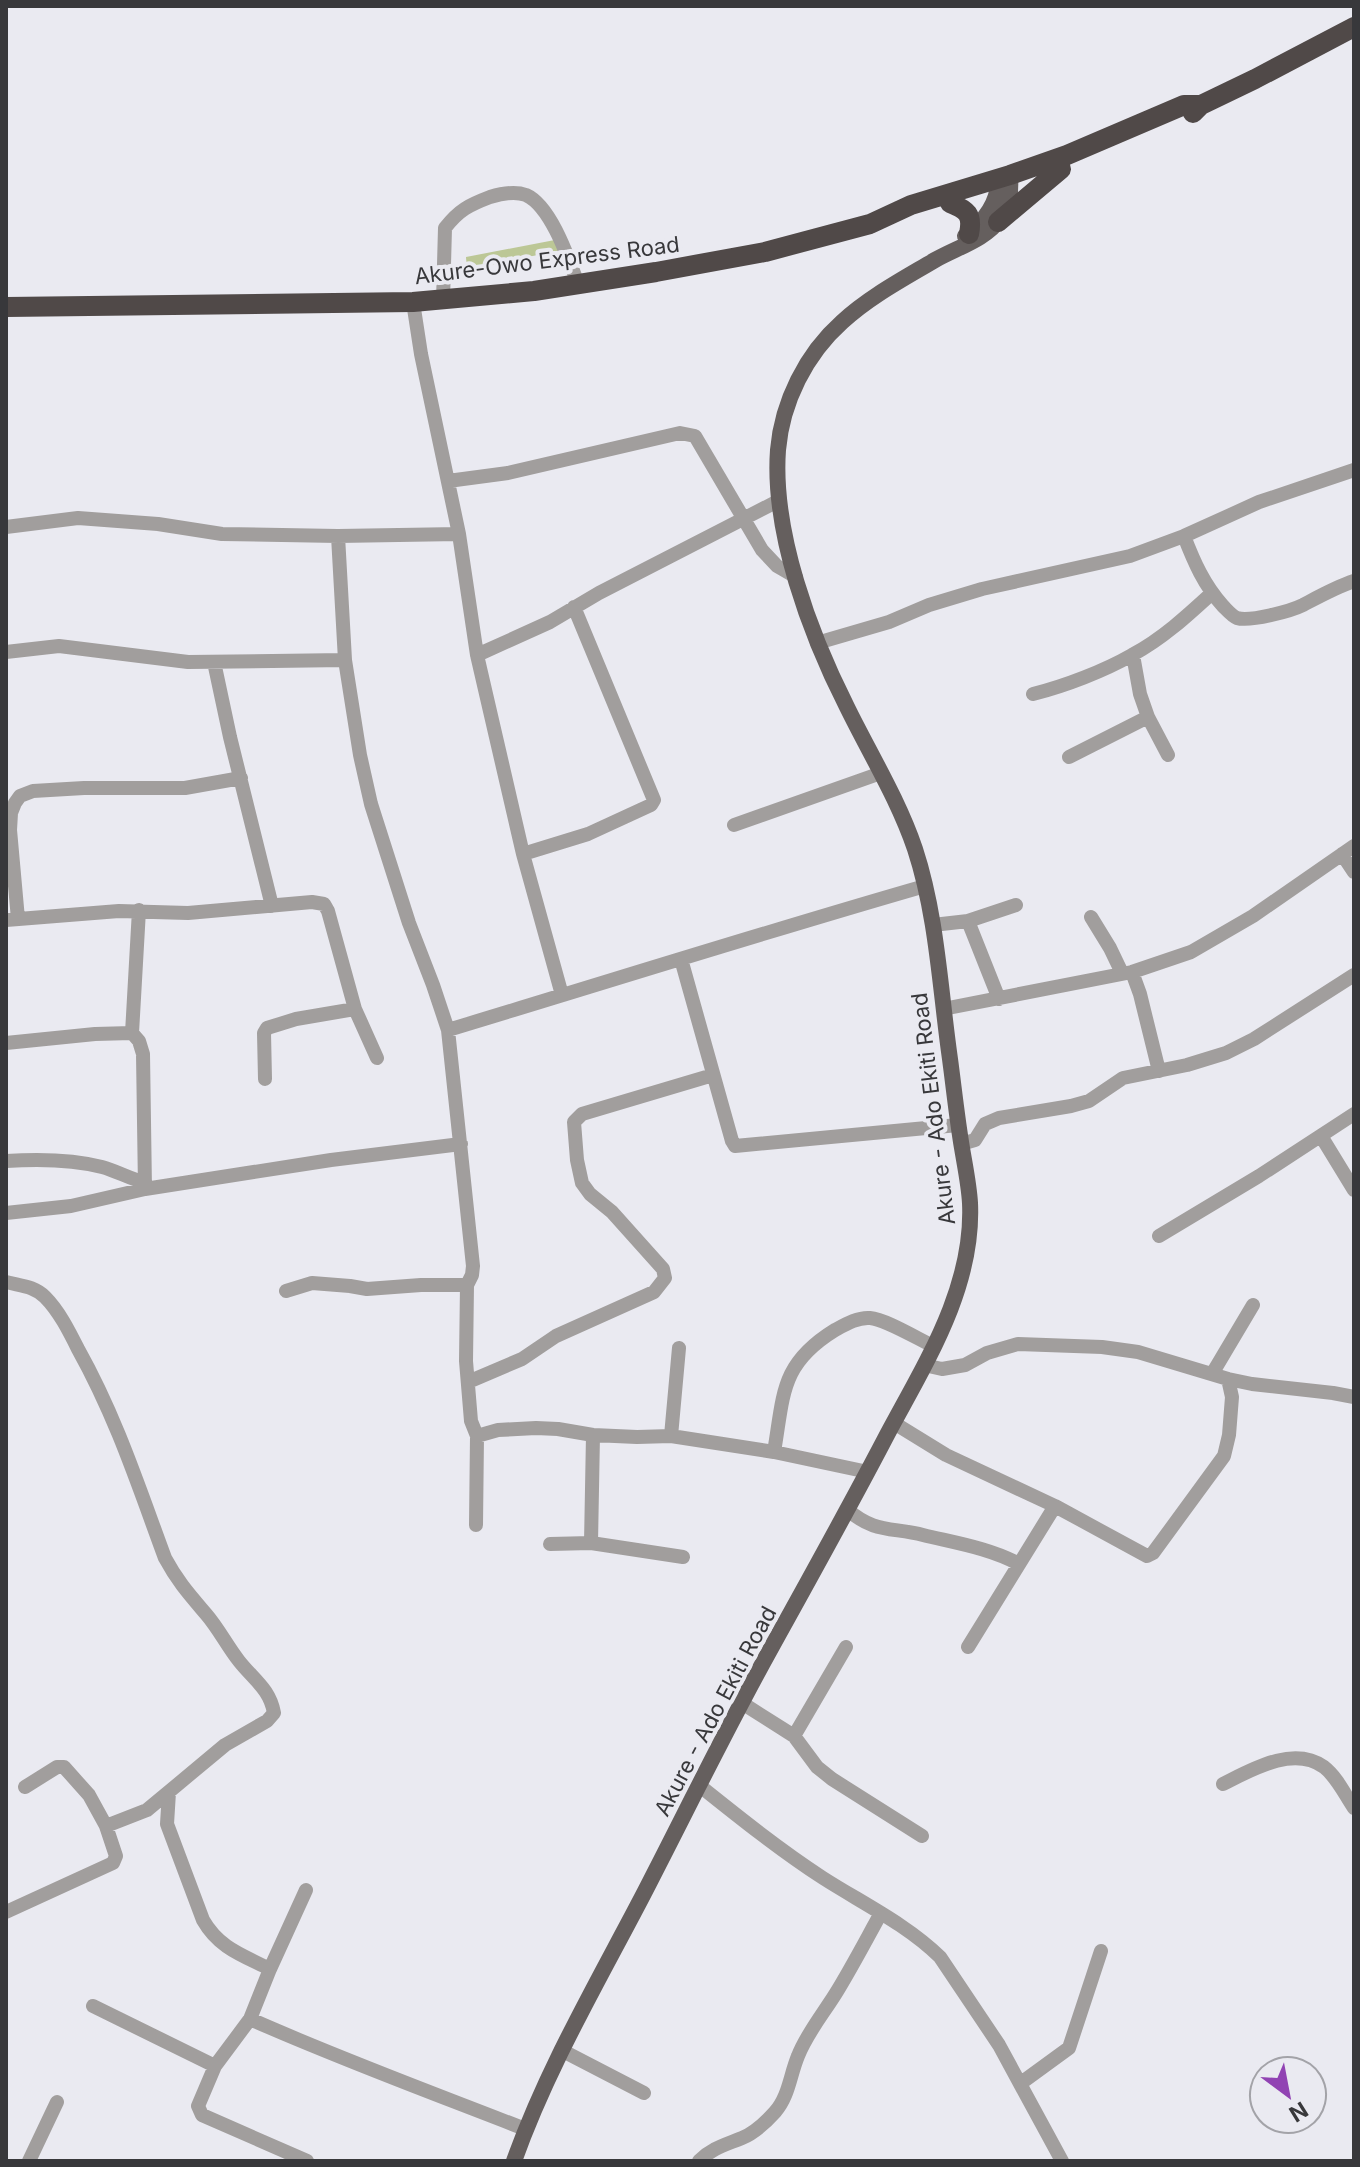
<svg xmlns="http://www.w3.org/2000/svg" width="1360" height="2167" font-family="Inter,sans-serif">
  <style>
    .green { fill: #bcc796 }
    .lines { fill: none; stroke-linecap: round; stroke-linejoin: round }
    .minor { stroke: #a19e9d; stroke-width: 14 }
    .major { stroke: #655f5e; stroke-width: 16 }
    .highway { stroke: #504948; stroke-width: 20 }
    .labels { text-anchor: middle; dominant-baseline: central; stroke-width: 8; stroke-linejoin: round; paint-order: stroke }
    .street-label { font-size: 22px; fill: #38383b; stroke: #eaeaf1 }
  </style>
  <rect width="100%" height="100%" fill="#eaeaf1"/>
  <!-- green -->
  <path class="green" d="M560,239L561,250L467,270L466,257Z"/>
  <g class="lines">
    <!-- minor -->
    <path class="minor" d="M443,301L445,228C459,210 469,205 490,197C500,194 515,191 526,195C551,206 569,260 578,284
      M413,302L421,354L459,534L477,655L523,854L562,995
      M448,481L508,473L680,433L695,436L762,550L777,566L796,577
      M6,527L78,518L158,524L222,534L338,536L459,534
      M338,536L345,660L360,755L371,804L409,923L433,985L448,1030L473,1266L472,1275L467,1285L466,1361L471,1421L477,1436L476,1525
      M1184,536C1194,562 1204,585 1223,606C1227,610 1232,616 1237,618C1250,622 1291,611 1303,605C1320,596 1336,587 1354,581
      M817,643L889,622L929,605L982,589L1130,556L1184,536L1259,502L1354,470
      M6,652L59,646L188,662L345,660
      M477,655L550,622L599,593L780,500
      M1133,655L1140,694L1148,717L1168,755
      M214,662L230,737L272,906
      M1033,694C1065,686 1104,671 1132,655C1162,639 1187,616 1212,593
      M1069,757L1148,717
      M734,825L881,773
      M523,854L588,834L651,805L654,800L574,607
      M1342,854L1354,872
      M139,910L132,1033L139,1041L143,1054L145,1189
      M1091,917L1110,948L1122,973
      M18,919L10,830L11,813L15,803L20,796L33,791L84,788H185L241,778
      M6,920L119,911L188,913L312,902L324,904L328,911L355,1009L377,1058
      M968,921L999,999
      M933,925L968,921L1016,905
      M681,959L732,1141L735,1146L958,1125
      M1132,972L1140,994L1159,1071
      M943,1009L1132,972L1191,952L1253,916L1354,846
      M448,1030C607,982 765,932 925,886
      M6,1043L95,1034L132,1033
      M265,1079L264,1033L267,1028L296,1019L355,1009
      M1321,1136L1354,1190
      M961,1144L975,1140L985,1124L999,1118L1071,1106L1089,1101L1123,1078L1187,1065L1226,1053L1254,1039L1354,975
      M6,1161C37,1159 71,1159 102,1167C117,1171 130,1179 144,1182
      M6,1213L71,1206L145,1189L331,1160L461,1144
      M1159,1236L1259,1176L1354,1114
      M6,1282C21,1286 34,1286 45,1297C59,1311 69,1331 78,1349C116,1417 138,1485 165,1558C178,1582 189,1594 206,1614C219,1629 227,1646 239,1661C253,1679 270,1689 274,1713L267,1721L225,1745L147,1810L106,1826L116,1856L113,1863L6,1912
      M286,1291L312,1283L350,1286L367,1289L421,1285H467
      M924,1365L942,1369L965,1365L987,1353L1018,1344L1102,1347L1138,1352L1228,1379L1252,1384L1333,1393L1354,1397
      M1212,1374L1253,1305
      M468,1382L522,1359L556,1336L654,1292L665,1278L663,1269L612,1212L590,1194L582,1183L577,1160L574,1122L582,1114L713,1075
      M894,1423L946,1455L1055,1506L1147,1556L1153,1553L1224,1456L1229,1435L1232,1397L1228,1379
      M477,1436L498,1430L536,1428L558,1429L593,1435L637,1437L671,1436L774,1452L868,1472
      M671,1436L679,1348
      M774,1452C784,1394 780,1364 835,1330C846,1324 858,1317 870,1318C885,1319 918,1339 933,1346
      M848,1510C874,1533 892,1527 923,1535C956,1543 989,1548 1019,1564
      M591,1543L593,1435
      M550,1544L591,1543L683,1557
      M968,1647L1055,1506
      M742,1703L794,1736L817,1767L832,1779L922,1836
      M794,1736L846,1647
      M1223,1784C1251,1770 1293,1745 1324,1767C1337,1777 1345,1795 1354,1808
      M700,1786C740,1818 780,1850 823,1878C862,1903 906,1924 940,1957L999,2045L1062,2161
      M25,1787L57,1767H64L89,1795L106,1826
      M169,1792L167,1824L203,1920C219,1948 242,1955 270,1969L250,2019L215,2066L198,2106L202,2115L307,2161
      M270,1969L306,1890
      M93,2006L215,2066
      M250,2019C340,2059 433,2093 525,2129
      M561,2050L644,2093
      M1021,2083L1069,2048L1101,1951
      M29,2161L57,2102
      M699,2161C712,2148 725,2145 742,2138C754,2133 766,2122 775,2112C789,2096 790,2075 798,2056C807,2033 823,2014 836,1993C852,1967 866,1940 881,1913"/>
    <!-- major -->
    <path class="major" d="M965,236C983,222 999,202 998,179
      M514,2161C547,2069 596,1985 641,1899C684,1816 725,1731 770,1650C810,1578 850,1506 888,1433C926,1362 974,1287 970,1203C969,1185 965,1166 962,1148C957,1118 954,1089 950,1059C940,989 937,916 915,849C898,799 870,754 847,707C810,634 772,532 778,450C782,402 806,354 842,322C869,297 903,279 935,260C958,247 985,240 1001,218C1010,205 1011,191 1010,175"/>
    <!-- highway -->
    <path class="highway" d="M1193,113L1201,105L1255,79L1354,27
      M950,203C967,210 973,214 969,234
      M998,222L1061,169
      M6,307L413,302L534,291L656,272L765,252L870,224L911,205L1010,175L1067,155L1184,105H1201"/>
  </g>
  <g class="labels">
    <!-- street labels -->
    <g class="street-label">
      <text transform="translate(547 260) rotate(-7)">Akure-Owo Express Road</text>
      <text transform="translate(933 1109) rotate(-97)">Akure - Ado Ekiti Road</text>
      <text transform="translate(715 1711) rotate(-62)">Akure - Ado Ekiti Road</text>
    </g>
  </g>
  <!-- border -->
  <rect width="1360" height="2167" fill="none" stroke="#38383b" stroke-width="16"/>
  <!-- north arrow -->
  <g transform="translate(1288 2095) rotate(148)"><circle r="38" fill="#eaeaf1" stroke="#a3a3a8" stroke-width="2"/>
  <path d="M0-6L14 30L0 20L-14 30Z" fill="#9143b3"/>
  <text y="-12" font-size="22" font-weight="bold" text-anchor="middle" fill="#38383b">N</text>
  </g>
</svg>
